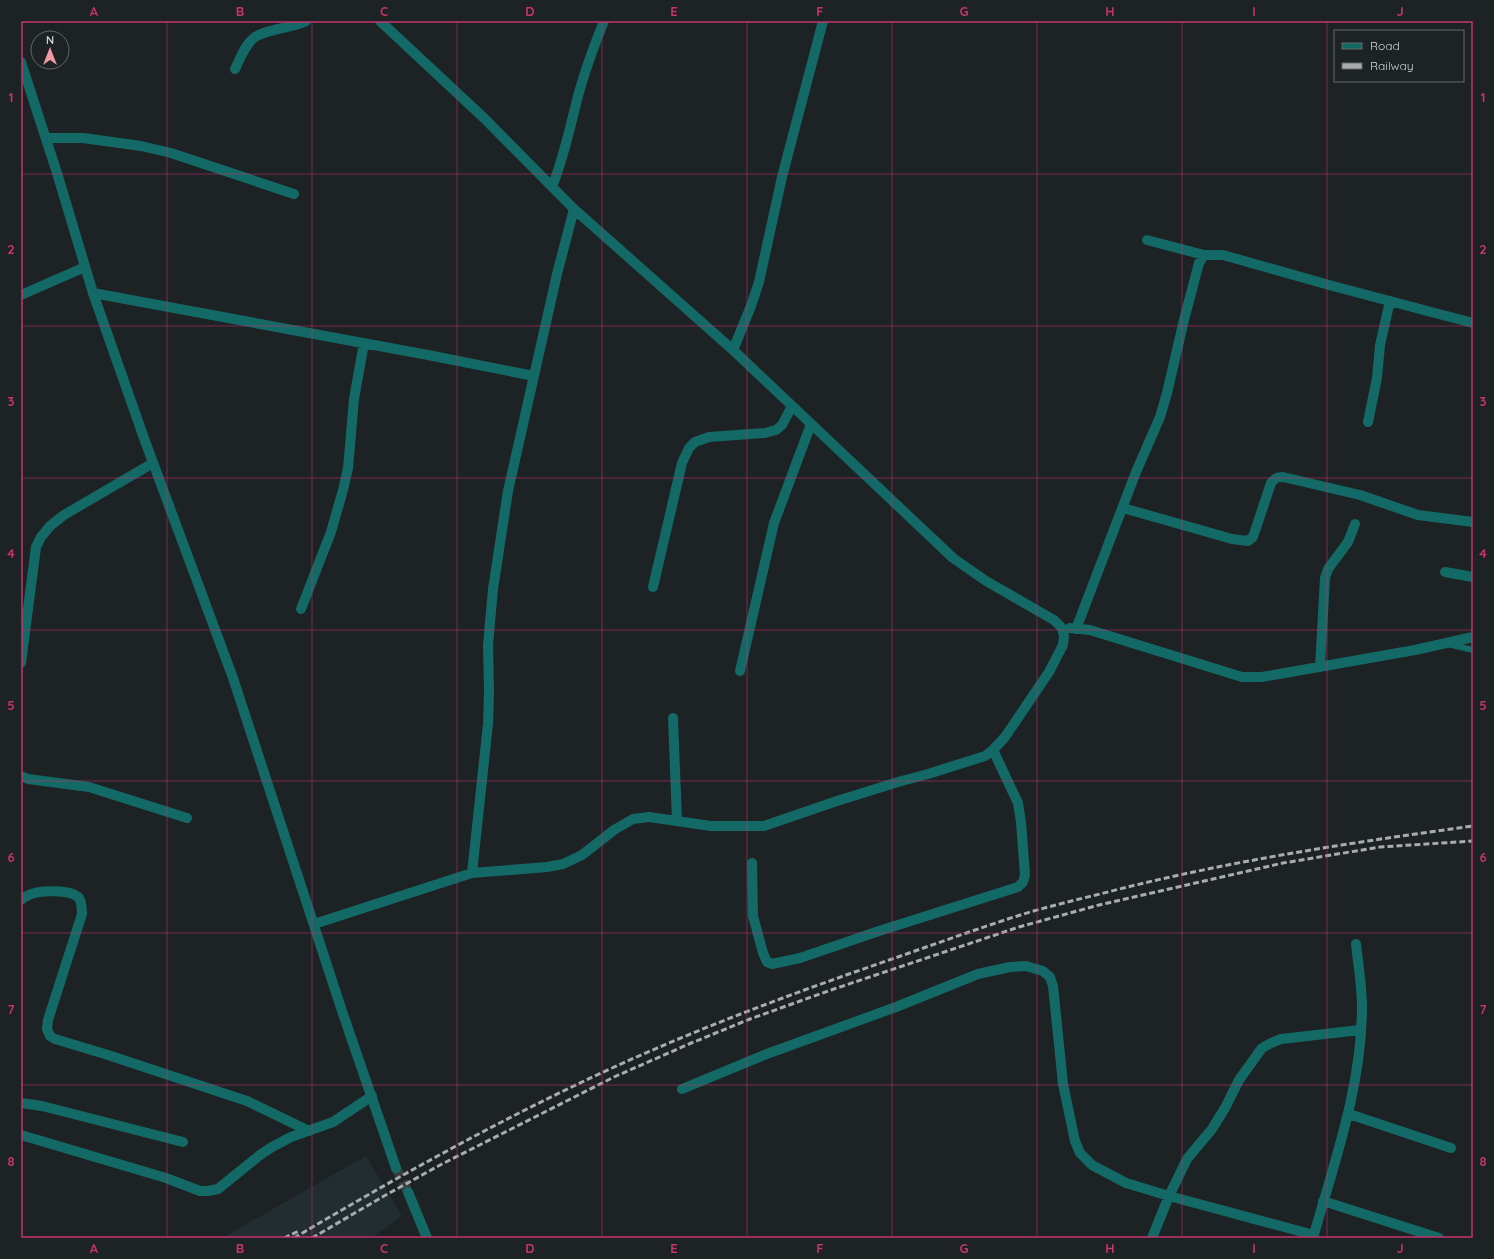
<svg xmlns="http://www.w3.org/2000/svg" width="1494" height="1259" font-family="Quicksand,sans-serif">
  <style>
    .built { fill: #212d31 }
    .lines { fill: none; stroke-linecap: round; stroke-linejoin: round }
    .tertiary-tunnel { stroke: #383d3e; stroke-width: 10; stroke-dasharray: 10 5; stroke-linecap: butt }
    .service { stroke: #136965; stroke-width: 6 }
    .minor { stroke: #136965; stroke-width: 10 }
    .tertiary { stroke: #136965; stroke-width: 10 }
    .rail { stroke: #a8acad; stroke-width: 3; stroke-dasharray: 6 3; stroke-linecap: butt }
    .grid { fill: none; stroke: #c4346d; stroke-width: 1; stroke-opacity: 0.55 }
    .neatline { fill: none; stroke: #c4346d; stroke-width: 1.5 }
    .grid-label { font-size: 13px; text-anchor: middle; font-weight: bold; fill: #c4346d }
  </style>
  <rect width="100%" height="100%" fill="#1d2224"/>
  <!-- built -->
  <path class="built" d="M366,1156L402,1216L371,1238H222Z"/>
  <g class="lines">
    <!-- tertiary-tunnel -->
    <path class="tertiary-tunnel" d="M396,1168L408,1192"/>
    <!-- service -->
    <path class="service" d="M1448,644L1473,650"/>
    <!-- minor -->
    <path class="minor" d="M235,69C240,59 245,44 255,37C269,28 290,29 306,21
      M46,138H83L141,146L171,153L294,194
      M552,187C564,157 570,127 578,96C585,70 594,46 604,21
      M1147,240L1204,255
      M93,293L428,355L534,376
      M21,295L85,267
      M733,350L751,306L759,282L782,177L823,21
      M1368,422L1377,378L1380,345L1390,301
      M1123,508L1232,539L1248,541L1253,537L1271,483C1275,478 1277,477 1283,477L1360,495L1418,515L1473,522
      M1445,572L1473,577
      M653,587L682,463L689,448L695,442L709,437L765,433L776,430L782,425L792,406
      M301,609L331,532L343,490L348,468L354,399L364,343
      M1070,628L1090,630L1242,677H1262L1415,650L1473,637
      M1076,629L1136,472L1160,417L1167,393L1184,320L1199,263L1204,255H1223L1329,285L1473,323
      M21,663L36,547L41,537L50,526L64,515L153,463
      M1320,667L1325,578L1328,569L1348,542L1355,524
      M740,671L774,523L811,424
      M673,718L677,821
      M21,776L28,779L89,787L187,818
      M752,863L753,916L763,953L767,962L772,964L800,958L879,931L1018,887L1023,882L1025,875L1021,822L1018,803L993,750
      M472,873L488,724L489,691L488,645L493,589L508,491L557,274L574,209
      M21,900C23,898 26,896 29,895C39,890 71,889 79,898C82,903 82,909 82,914L48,1020L47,1029L50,1036L55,1039L108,1055L247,1101L309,1131
      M314,924L472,873L547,867L563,864L582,855L614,830L633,819L649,817L711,826H764L837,801L898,782L928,774L985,756L993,750L1005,737L1049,672L1063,645L1064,636L1062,628L1054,620L986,581L953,558L733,350L574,209L485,119L380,21
      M682,1089L764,1055L896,1007L978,974L1010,967L1026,966L1043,971L1050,977L1053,986L1063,1084L1075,1141L1080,1153L1092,1165L1126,1183L1169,1196L1314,1235
      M21,1103L42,1106L183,1142
      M1349,1114L1451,1148
      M21,1135L166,1178L200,1191H208L218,1189L260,1155L272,1147L291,1137L333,1122L372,1096
      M1323,1201L1439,1238
      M1152,1238L1169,1196L1187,1159L1212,1129L1225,1108L1239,1080L1262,1048L1271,1043L1281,1039L1360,1030
      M1313,1238C1334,1163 1362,1086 1362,1007C1362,986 1358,964 1356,944"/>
    <!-- tertiary -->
    <path class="tertiary" d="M21,62L57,173L93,293L145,441L233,678L343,1014L396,1168
      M408,1192L427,1238"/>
    <!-- rail -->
    <path class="rail" d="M284,1238L299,1231
      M294,1238C397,1177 503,1118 612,1068C704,1026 799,991 895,958C935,944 974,930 1014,917C1042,908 1071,901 1100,894C1222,862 1348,843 1473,826
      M312,1238L384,1196L442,1164L614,1077L689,1044L750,1019L831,990L1019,927L1099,905L1283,863L1380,847L1473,841"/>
  </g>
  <!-- grid -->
  <path class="grid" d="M167,21V1238M312,21V1238M457,21V1238M602,21V1238M747,21V1238M892,21V1238M1037,21V1238M1182,21V1238M1327,21V1238M21,174H1473M21,326H1473M21,478H1473M21,630H1473M21,781H1473M21,933H1473M21,1085H1473"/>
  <!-- border -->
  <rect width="1494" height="1259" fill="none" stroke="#1d2224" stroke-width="44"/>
  <!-- legend -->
  <rect x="1334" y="30" width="130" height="52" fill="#1d2224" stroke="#64696a"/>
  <rect x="1342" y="43" width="20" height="6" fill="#136965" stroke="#64696a"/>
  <text x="1370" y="50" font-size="12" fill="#cfd3d4">Road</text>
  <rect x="1342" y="63" width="20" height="6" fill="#a8acad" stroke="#64696a"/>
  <text x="1370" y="70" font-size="12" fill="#cfd3d4">Railway</text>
  <!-- north arrow -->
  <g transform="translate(50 50)"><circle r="19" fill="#1d2224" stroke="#64696a"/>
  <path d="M0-3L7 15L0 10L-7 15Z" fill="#f39aa9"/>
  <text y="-6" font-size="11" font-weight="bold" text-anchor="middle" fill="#cfd3d4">N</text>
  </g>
  <rect x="22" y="22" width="1450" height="1215" class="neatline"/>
  <g class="grid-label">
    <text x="94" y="16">A</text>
    <text x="240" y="16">B</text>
    <text x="384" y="16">C</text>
    <text x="530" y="16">D</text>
    <text x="674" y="16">E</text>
    <text x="820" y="16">F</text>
    <text x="964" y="16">G</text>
    <text x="1110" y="16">H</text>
    <text x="1254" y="16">I</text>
    <text x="1400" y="16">J</text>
    <text x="11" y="102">1</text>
    <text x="1483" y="102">1</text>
    <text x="11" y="254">2</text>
    <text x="1483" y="254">2</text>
    <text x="11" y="406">3</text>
    <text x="1483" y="406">3</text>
    <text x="11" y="558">4</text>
    <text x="1483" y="558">4</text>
    <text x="11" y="710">5</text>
    <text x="1483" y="710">5</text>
    <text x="11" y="862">6</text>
    <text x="1483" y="862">6</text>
    <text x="11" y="1014">7</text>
    <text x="1483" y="1014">7</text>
    <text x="11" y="1166">8</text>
    <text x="1483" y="1166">8</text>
    <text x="94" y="1253">A</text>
    <text x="240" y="1253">B</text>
    <text x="384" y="1253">C</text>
    <text x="530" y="1253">D</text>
    <text x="674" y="1253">E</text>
    <text x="820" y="1253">F</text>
    <text x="964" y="1253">G</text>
    <text x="1110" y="1253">H</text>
    <text x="1254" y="1253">I</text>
    <text x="1400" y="1253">J</text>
  </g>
</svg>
